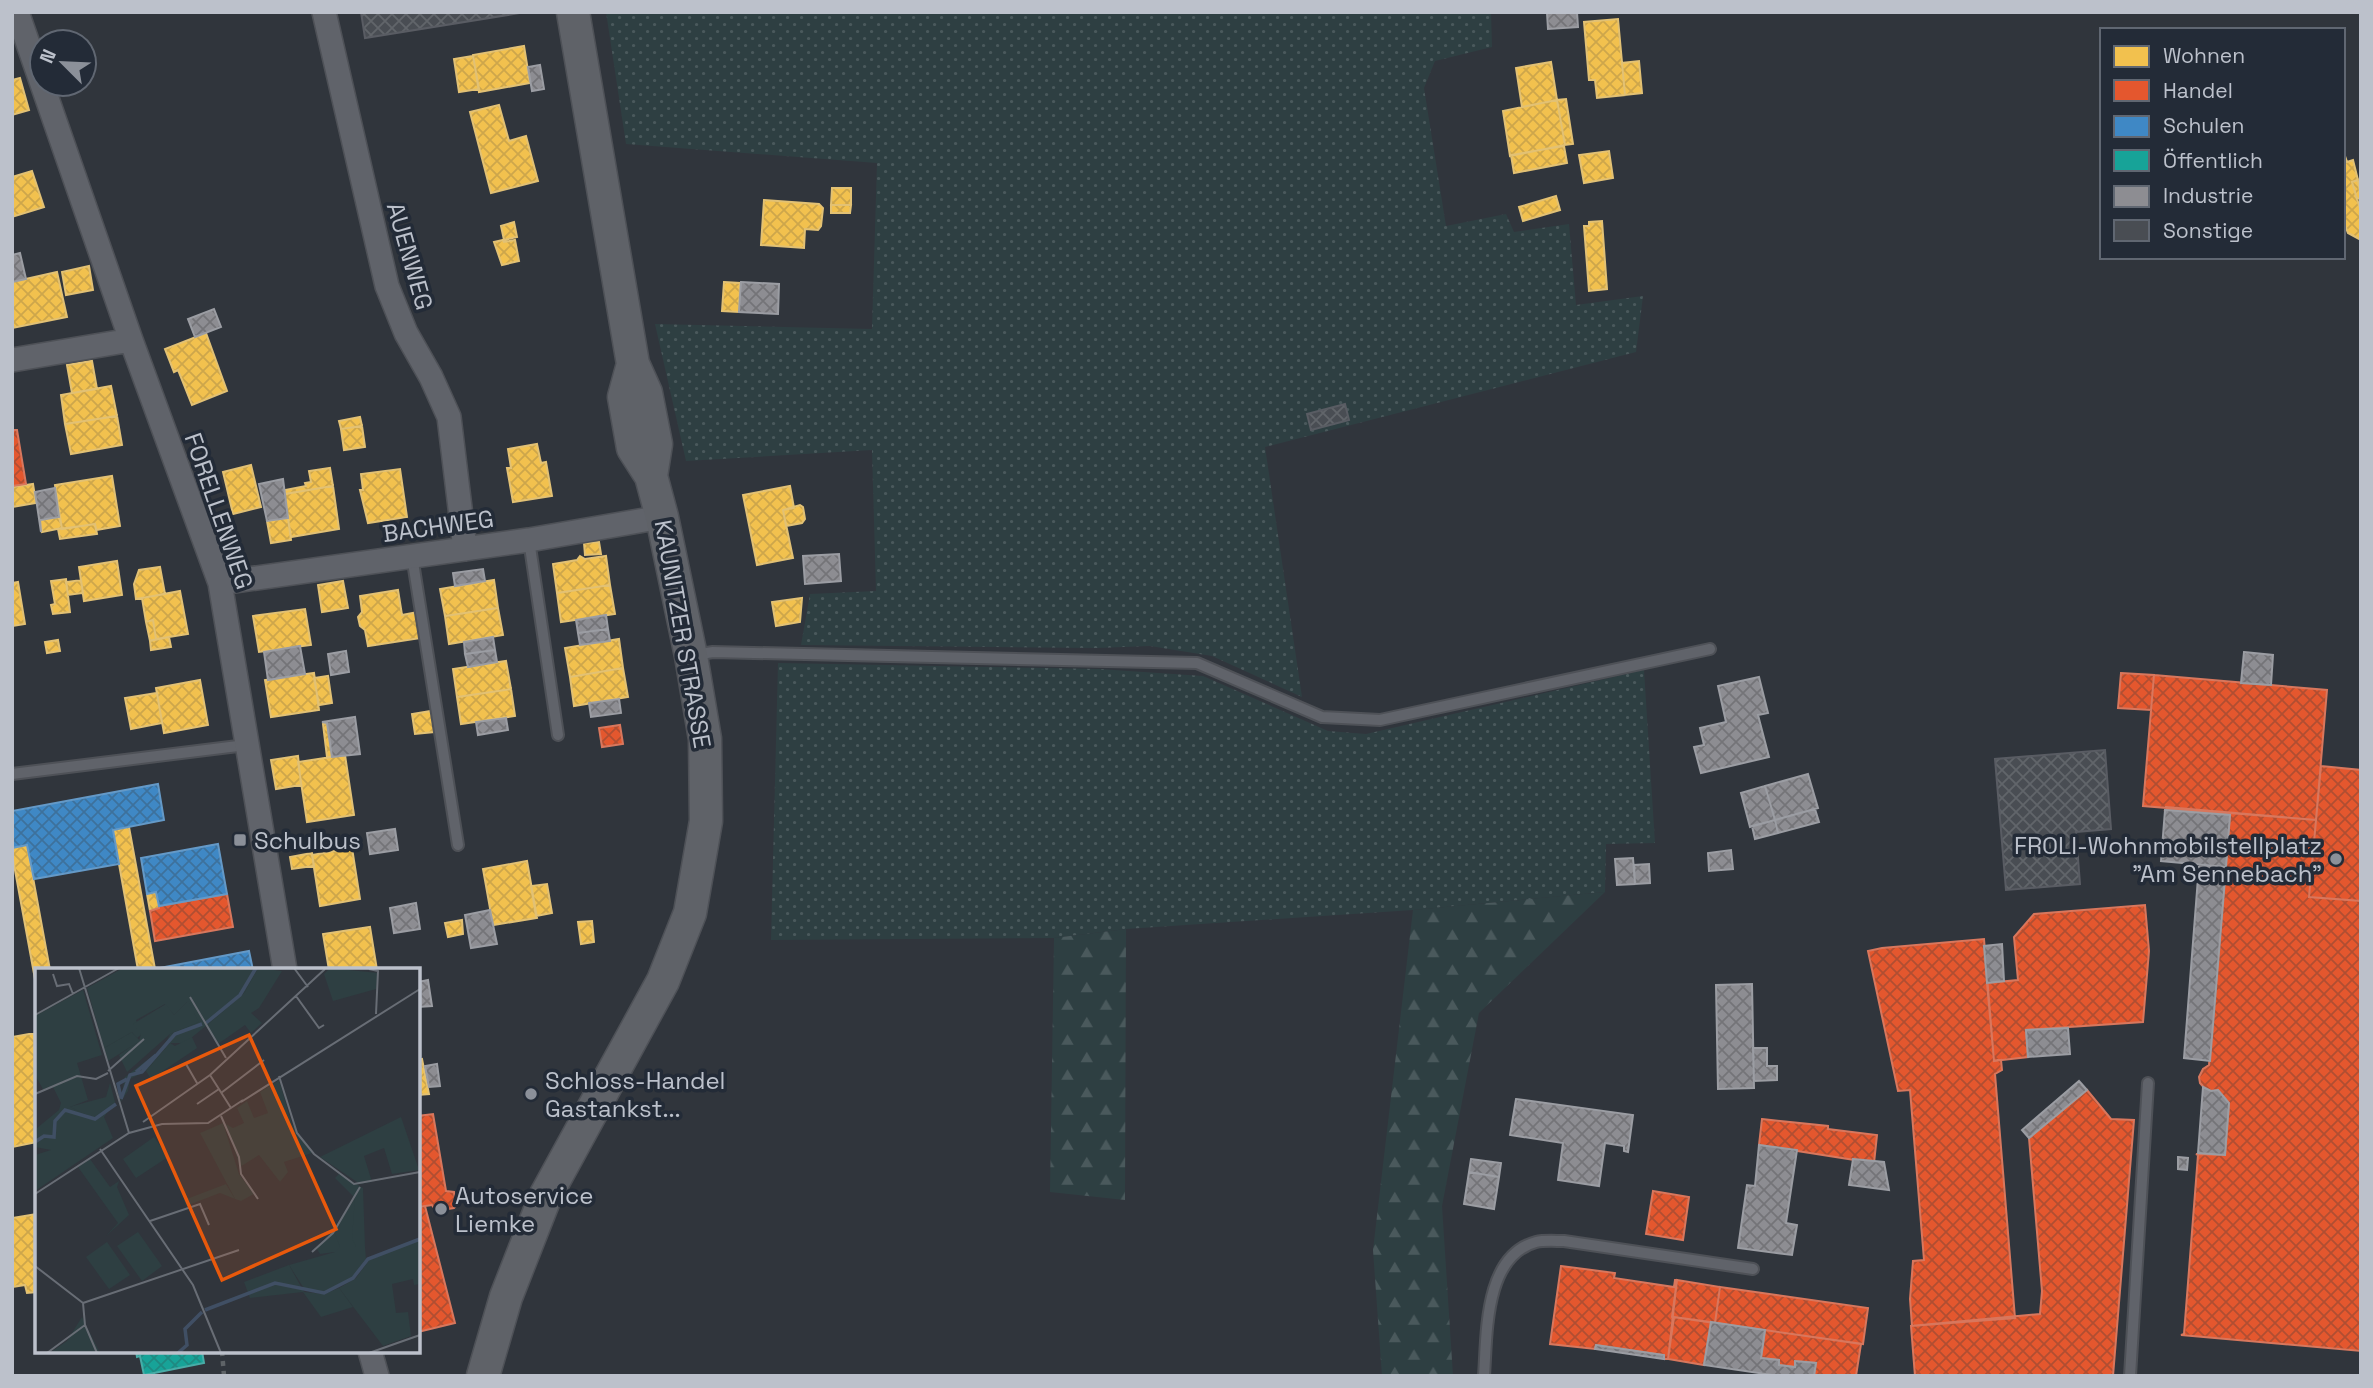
<svg xmlns="http://www.w3.org/2000/svg" width="2373" height="1388" font-family="'Space Grotesk',sans-serif">
  <style>
    .grass { fill: url(#grass-dots) }
    .forest { fill: url(#forest-firs) }
    .homes { fill: url(#homes-cross-hatch); stroke: #e2c174; stroke-width: 2 }
    .shops { fill: url(#shops-cross-hatch); stroke: #d8775d; stroke-width: 2 }
    .schools { fill: url(#schools-cross-hatch); stroke: #6499c7; stroke-width: 2 }
    .public { fill: url(#public-cross-hatch); stroke: #48aca7; stroke-width: 2 }
    .industry { fill: url(#industry-cross-hatch); stroke: #9b9da3; stroke-width: 2 }
    .building { fill: url(#building-cross-hatch); stroke: #595c63; stroke-width: 2 }
    .lines { fill: none; stroke-linecap: round; stroke-linejoin: round }
    .lane-casing { stroke: #4e5157; stroke-width: 14 }
    .street-casing { stroke: #4e5157; stroke-width: 26 }
    .secondary-casing { stroke: #4e5157; stroke-width: 35 }
    .path { stroke: #5e6367; stroke-width: 4.5; stroke-dasharray: 5 5; stroke-linecap: butt }
    .lane { stroke: #60636a; stroke-width: 10 }
    .street { stroke: #60636a; stroke-width: 23 }
    .secondary { stroke: #5f6268; stroke-width: 32 }
    .poi-dot { fill: #8b9099; stroke: #232b37; stroke-width: 2.5 }
    .labels { text-anchor: middle; dominant-baseline: central; stroke-width: 7; stroke-linejoin: round; paint-order: stroke }
    .street-label { font-size: 24px; fill: #bcc1cb; stroke: #232b37 }
    .poi-label { font-size: 24px; fill: #bcc1cb; stroke: #232b37; text-anchor: start }
    .inset-river { fill: none; stroke: #404f64; stroke-width: 3.5 }
    .inset-road { fill: none; stroke: #686d75; stroke-width: 2 }
    .view { fill: #e8590c; fill-opacity: 0.15; stroke: #e8590c; stroke-width: 3.5 }
    .inset-edge { fill: none; stroke: #bcc1cb; stroke-width: 3.5 }
  </style>
  <defs>
    <pattern id="grass-dots" width="8" height="8" patternUnits="userSpaceOnUse" patternTransform="scale(1.75)"><rect width="8" height="8" fill="#2e3f42"/><path d="M2 2h.1M6 6h.1" fill="none" stroke="#4a595c" stroke-width="1.8" stroke-linecap="round"/></pattern>
    <pattern id="forest-firs" width="22" height="20" patternUnits="userSpaceOnUse" patternTransform="scale(1.75)"><rect width="22" height="20" fill="#2e3f42"/><path d="M5 1l3.5 6h-7zM16 11l3.5 6h-7z" fill="#4a595c"/></pattern>
    <pattern id="homes-cross-hatch" width="8" height="8" patternUnits="userSpaceOnUse" patternTransform="scale(1.75)"><rect width="8" height="8" fill="#f2c14e"/><path d="M0 0l8 8M0 8l8-8" fill="none" stroke="#cda64b"/></pattern>
    <pattern id="shops-cross-hatch" width="8" height="8" patternUnits="userSpaceOnUse" patternTransform="scale(1.75)"><rect width="8" height="8" fill="#e4572e"/><path d="M0 0l8 8M0 8l8-8" fill="none" stroke="#b04e32"/></pattern>
    <pattern id="schools-cross-hatch" width="8" height="8" patternUnits="userSpaceOnUse" patternTransform="scale(1.75)"><rect width="8" height="8" fill="#3f88c5"/><path d="M0 0l8 8M0 8l8-8" fill="none" stroke="#3d719c"/></pattern>
    <pattern id="public-cross-hatch" width="8" height="8" patternUnits="userSpaceOnUse" patternTransform="scale(1.75)"><rect width="8" height="8" fill="#17a398"/><path d="M0 0l8 8M0 8l8-8" fill="none" stroke="#1f8981"/></pattern>
    <pattern id="industry-cross-hatch" width="8" height="8" patternUnits="userSpaceOnUse" patternTransform="scale(1.75)"><rect width="8" height="8" fill="#8d8d92"/><path d="M0 0l8 8M0 8l8-8" fill="none" stroke="#747478"/></pattern>
    <pattern id="building-cross-hatch" width="8" height="8" patternUnits="userSpaceOnUse" patternTransform="scale(1.75)"><rect width="8" height="8" fill="#494d53"/><path d="M0 0l8 8M0 8l8-8" fill="none" stroke="#61656a"/></pattern>
  </defs>
  <rect width="100%" height="100%" fill="#30353c"/>
  <!-- grass -->
  <path class="grass" d="M606,12H1491L1492,47L1435,61L1424,88L1446,226L1506,214L1514,232L1569,224L1576,305L1643,296L1636,352L1265,447L1302,697L1212,656L1150,646L1097,648L801,645L810,594L876,591L872,450L686,461L655,324L872,329L877,163L626,144Z
    M778,663L1099,669L1203,676L1328,731L1366,734L1644,670L1655,843L1606,844L1605,892L1413,910L1126,929L1054,938L771,940Z"/>
  <!-- forest -->
  <path class="forest" d="M1605,892L1479,1013L1442,1206L1453,1376H1382L1373,1250L1413,910Z
    M1126,929L1125,1200L1050,1192L1054,938Z"/>
  <!-- homes -->
  <path class="homes" d="M1618,19L1625,95L1597,98L1595,80H1589L1584,22Z
    M524,46L530,83L479,92L473,55Z
    M473,56L479,89L459,92L454,59Z
    M1639,61L1642,93L1625,95L1622,63Z
    M1551,62L1557,100L1522,107L1516,68Z
    M20,78L29,110L12,115V80Z
    M1566,99L1573,144L1565,145L1557,100Z
    M1557,100L1565,145L1510,156L1503,111Z
    M499,105L509,141L526,136L538,181L491,193L470,112Z
    M1564,146L1567,163L1514,173L1511,155Z
    M1609,151L1613,178L1584,183L1579,155Z
    M2343,156H2345L2347,162L2353,160L2358,180L2352,182L2361,212V240L2348,233L2343,220Z
    M32,171L44,207L12,217V177Z
    M2358,180L2361,198L2357,199L2352,182Z
    M832,188H851V205H831Z
    M1556,196L1560,210L1523,221L1519,207Z
    M764,200L819,204L823,208L821,226L818,230L805,229L804,248L761,245Z
    M831,205H851L850,213H831Z
    M1602,221L1607,289L1589,291L1584,226H1589V222Z
    M514,222L517,237L504,240L501,226Z
    M503,240L504,242L515,240L519,261L502,265L494,242Z
    M89,266L93,290L66,295L62,272Z
    M57,272L67,317L12,328V282Z
    M724,282L740,283L739,312L722,311Z
    M206,333L227,391L192,405L178,370L174,372L165,349Z
    M92,361L97,389L72,393L67,365Z
    M111,386L117,416L65,424L61,395Z
    M117,416L122,445L71,454L65,424Z
    M360,417L362,426L341,429L339,421Z
    M362,426L365,447L344,450L341,429Z
    M537,444L541,463L546,462L552,496L513,502L507,468H511L508,449Z
    M251,465L261,507L233,514L223,472Z
    M330,468L333,486L285,494V490L306,486L305,483L311,482L309,471Z
    M400,469L407,517L368,523L360,490H363L361,474Z
    M112,476L120,526L96,530L95,524L62,529L55,485Z
    M33,484L36,503L12,507V487Z
    M333,486L339,529L291,537L284,494Z
    M790,486L794,508L783,510L793,558L757,565L743,495Z
    M800,505L803,507L805,519L802,523L786,526L783,510Z
    M59,517L62,528L42,532L40,520Z
    M288,518L291,540L271,543L267,521Z
    M95,524L97,534L60,539L58,529Z
    M599,542L601,554L585,555L584,543Z
    M580,556L585,559L606,556L610,585L557,593L553,564L577,560Z
    M117,561L122,595L84,601L79,567Z
    M160,567L165,594L136,599L134,584L139,570Z
    M66,579L70,612L53,614L51,605L55,604L51,581Z
    M81,580L83,593L68,595L66,582Z
    M494,580L498,608L445,616L440,589Z
    M343,581L348,608L322,612L318,585Z
    M18,582L25,624L12,626V583Z
    M610,585L615,614L561,622L557,593Z
    M398,590L402,615L418,612L421,638L368,646L365,630L360,626L358,617L362,612L360,596Z
    M180,591L188,634L156,639L153,620L146,622L142,598Z
    M802,598L800,622L776,626L772,602Z
    M498,608L503,635L449,644L445,616Z
    M305,609L311,645L259,652L253,616Z
    M153,620L156,639L150,641L146,622Z
    M169,637L171,647L151,650L150,641Z
    M619,639L623,668L570,677L565,648Z
    M58,640L60,651L47,653L45,642Z
    M506,661L511,689L457,697L453,669Z
    M623,668L628,697L574,706L570,677Z
    M314,673L319,710L271,717L265,680Z
    M328,676L332,703L319,705L314,678Z
    M200,680L208,725L164,733L156,688Z
    M511,689L515,716L461,724L457,697Z
    M157,693L162,723L131,729L125,698Z
    M431,711L434,732L415,734L412,714Z
    M327,723L332,757H327L323,724Z
    M345,755L354,815L307,822L298,762Z
    M298,756L301,785L276,789L271,760Z
    M129,827L155,969L154,970H138L119,864L113,830Z
    M27,845L50,970H37V990L12,854V848Z
    M352,848L360,899L320,906L312,855Z
    M312,853L314,866L292,869L290,857Z
    M527,861L537,918L493,925L483,869Z
    M547,884L552,913L536,916L531,886Z
    M156,892L159,908L150,911L147,894Z
    M462,920L463,934L448,937L445,923Z
    M592,921L594,942L581,944L578,922Z
    M370,927L377,970H329L323,934Z
    M29,1034H37V1142L12,1147V1037Z
    M422,1059L429,1094L418,1095V1060Z
    M37,1214V1292L27,1293L25,1285L12,1287V1218Z"/>
  <!-- shops -->
  <path class="shops" d="M12,430H17L26,484L12,486Z
    M2121,673L2154,675L2151,710L2118,708Z
    M2154,675L2327,690L2316,820L2143,806Z
    M620,725L623,744L602,747L599,728Z
    M2321,766L2361,770V901L2309,897Z
    M2166,807L2316,820L2309,897L2361,901V1351L2181,1335L2184,1334L2198,1155L2196,1154L2225,1155L2229,1103L2218,1090L2211,1091L2205,1089L2200,1083L2199,1077L2203,1069L2209,1065L2230,815L2165,810Z
    M227,894L233,927L155,941L150,911L159,908V906Z
    M2145,905L2149,951L2143,1022L2026,1030L2028,1057L1994,1061L1987,983L2018,980L2014,937L2034,914Z
    M1984,939L1994,1061L2001,1060L2002,1070L1995,1074L2015,1318L1912,1326L1910,1299L1913,1261L1924,1260L1910,1090L1898,1091L1868,951L1882,948Z
    M2087,1090L2111,1119L2134,1120L2113,1376H1915L1911,1326L2040,1314L2042,1291L2029,1138Z
    M433,1114L446,1191L454,1192L456,1206L454,1208L436,1211L432,1205L418,1207V1116Z
    M1762,1119L1828,1126V1129L1877,1135L1874,1163L1759,1145Z
    M1653,1191L1689,1197L1683,1240L1646,1234Z
    M425,1206L455,1323L418,1332V1207Z
    M1561,1266L1615,1273L1614,1278L1674,1287L1675,1280H1677L1668,1359H1664V1355L1596,1345L1595,1349L1550,1344Z
    M1677,1280L1720,1287L1715,1323L1672,1317Z
    M1720,1287L1868,1308L1863,1344L1715,1323Z
    M1674,1317L1711,1322L1704,1365L1668,1359Z
    M1765,1330L1861,1344L1856,1376H1814L1816,1363L1795,1361V1367L1779,1365V1360L1761,1358Z"/>
  <!-- schools -->
  <path class="schools" d="M158,784L164,820L113,830L119,864L34,879L27,845L12,848V811Z
    M218,844L227,894L159,906L156,892L147,894L141,858Z
    M249,951L253,970H154V969Z"/>
  <!-- public -->
  <path class="public" d="M136,1351H202L204,1363L144,1375L140,1356L137,1357Z"/>
  <!-- industry -->
  <path class="industry" d="M1577,12L1578,27L1548,29L1547,13Z
    M540,65L544,89L532,91L528,67Z
    M20,253L26,279L12,282V255Z
    M741,282L779,284L778,314L739,312Z
    M214,309L221,327L195,337L188,319Z
    M283,479L288,518L267,521L259,484Z
    M55,488L59,517L40,520L41,532L35,492Z
    M839,554L841,581L805,584L803,556Z
    M483,569L485,581L455,586L453,573Z
    M606,615L608,629L578,633L576,620Z
    M608,629L610,641L580,645L578,633Z
    M493,637L495,650L465,654L464,642Z
    M300,646L305,674L268,680L264,652Z
    M495,650L497,662L468,667L465,654Z
    M346,651L349,672L331,675L328,654Z
    M2244,652L2273,655L2271,685L2241,683Z
    M1759,677L1768,713L1758,715L1769,757L1701,773L1694,747L1704,745L1700,728L1726,722L1718,686Z
    M619,699L621,713L591,717L589,703Z
    M355,717L360,754L332,757L327,723L322,722Z
    M506,718L508,730L478,735L476,722Z
    M1808,774L1818,808L1775,820L1765,786Z
    M1765,786L1775,820L1750,827L1741,793Z
    M1815,809L1819,822L1778,833L1775,820Z
    M2165,810L2230,815L2226,867L2161,861Z
    M1775,820L1778,833L1755,839L1752,826Z
    M395,829L398,850L370,854L367,833Z
    M1731,850L1733,869L1709,871L1708,853Z
    M1633,858L1635,884L1617,885L1615,859Z
    M1649,864L1650,883L1635,884L1634,865Z
    M2199,865L2226,867L2210,1061L2184,1058Z
    M416,903L420,929L394,933L390,908Z
    M490,910L497,944L471,948L465,915Z
    M2002,944L2004,981L1987,983L1984,946Z
    M428,980L432,1006L418,1007V982Z
    M1752,984L1754,1088L1718,1089L1716,985Z
    M2068,1028L2070,1054L2028,1057L2026,1030Z
    M1753,1048H1767V1066H1777V1080L1754,1081Z
    M437,1064L440,1086L429,1087L425,1066Z
    M2079,1081L2087,1090L2029,1138L2022,1130Z
    M2203,1087L2211,1091L2218,1090L2229,1103L2225,1155L2198,1153Z
    M1516,1099L1633,1115L1628,1152L1624,1151V1146L1605,1143L1599,1186L1558,1180L1563,1143L1510,1135Z
    M1759,1145L1797,1150L1786,1223L1797,1225L1792,1255L1738,1248L1747,1185L1755,1186Z
    M2178,1157L2188,1158L2187,1170L2178,1169Z
    M1471,1159L1501,1163L1499,1177L1469,1172Z
    M1853,1159L1884,1162L1889,1190L1849,1185Z
    M1469,1172L1499,1177L1494,1209L1464,1204Z
    M1711,1322L1765,1330L1761,1358L1779,1360V1365L1795,1367V1361L1816,1363L1814,1376H1779L1704,1365Z
    M1596,1345L1664,1355V1359L1595,1349Z"/>
  <!-- building -->
  <path class="building" d="M361,12H520V13L365,38Z
    M1345,404L1349,420L1311,430L1307,414Z
    M2105,750L2111,829L2076,832L2080,884L2006,890L1995,759Z"/>
  <g class="lines">
    <!-- lane casing -->
    <g class="lane-casing">
      <path id="lane" d="M529,540L558,735
        M412,556L458,845
        M694,655L713,652L1197,663L1322,717L1380,720L1710,649
        M12,774L246,745
        M1484,1376C1487,1334 1484,1256 1536,1242C1544,1240 1555,1241 1564,1241L1753,1269
        M2130,1376L2148,1083"/>
    </g>
    <!-- street casing -->
    <g class="street-casing">
      <path id="street" d="M17,12L42,84
        M324,12L387,286L406,333L431,377L449,417L465,549
        M42,84L131,340L220,583L285,970
        M12,360L131,340
        M220,583L529,540L662,517
        M370,1351L377,1376"/>
    </g>
    <!-- secondary casing -->
    <g class="secondary-casing">
      <path id="secondary" d="M573,12L633,364L646,393L656,444L651,476
        M483,1376L506,1297L546,1195L663,981L690,913L706,821L705,739L691,656L662,517L651,476L633,448L624,397L633,364"/>
    </g>
    <!-- path -->
    <path class="path" d="M222,1351L224,1376"/>
    <!-- lane -->
    <use href="#lane" class="lane"/>
    <!-- street -->
    <use href="#street" class="street"/>
    <!-- secondary -->
    <use href="#secondary" class="secondary"/>
  </g>
  <!-- markers -->
  <g class="poi-dot">
    <rect x="233" y="833" width="14" height="14" rx="3.5"/>
    <circle cx="2336" cy="859" r="7"/>
    <circle cx="531" cy="1094" r="7"/>
    <circle cx="441" cy="1209" r="7"/>
  </g>
  <g class="labels">
    <!-- street labels -->
    <g class="street-label">
      <text transform="translate(410 256) rotate(74)">AUENWEG</text>
      <text transform="translate(219 511) rotate(71)">FORELLENWEG</text>
      <text transform="translate(438 526) rotate(-8)">BACHWEG</text>
      <text transform="translate(683 634) rotate(80)">KAUNITZER STRASSE</text>
    </g>
    <!-- poi labels -->
    <g class="poi-label">
      <text x="254" y="840">Schulbus</text>
      <text x="2322" y="845" text-anchor="end">FROLI-Wohnmobilstellplatz<tspan x="2322" dy="28">"Am Sennebach"</tspan></text>
      <text x="545" y="1080">Schloss-Handel<tspan x="545" dy="28">Gastankst...</tspan></text>
      <text x="455" y="1195">Autoservice<tspan x="455" dy="28">Liemke</tspan></text>
    </g>
  </g>
  <!-- overview -->
  <g transform="translate(35 968)">
    <rect width="385" height="385" fill="#30353c"/>
    <path d="M223,0L247,3L224,40L216,45L227,55L216,65L210,57L183,76L171,58L209,25ZM295,0L343,5L341,21L298,33L289,6ZM97,64L105,73L73,93L69,80ZM244,112L257,156L277,185L249,194L253,204L245,214L224,187L205,199L191,156L198,160L209,155L202,140L212,133L219,150L233,145L225,124ZM75,115L80,134L68,146L58,150L34,139L71,129ZM366,149L384,202L357,206L349,180L329,188L337,214L325,216L285,189ZM188,155L204,206L219,226L206,233L200,231L165,165ZM55,191L75,219L84,213L82,219L94,247L71,268L83,255L43,199ZM320,230L321,279H330L331,291L317,310L290,324L270,322L254,297L300,284L299,263ZM385,272V316L379,317L378,311L357,316L361,345L373,344L376,368L348,378L304,320L321,310L334,292Z" fill="#2e3f42"/>
    <path d="M88,0H223L209,25L172,57L150,75H135L111,103L95,111L93,123L85,135L90,109L129,79L135,66L163,54L152,34L139,47L130,36L101,52L107,66L102,70L97,64L69,80L52,20ZM48,22L67,87L42,95L53,132L35,139L58,150L80,134L69,149L78,170L0,223V187L16,182L0,179L2,160L24,142L26,135L18,119L9,123L0,107V48ZM304,206L328,220L330,279H321L317,270L320,230L300,210ZM191,216L200,231L185,225L151,238L149,232ZM299,263L305,279L300,284L285,286L282,281ZM254,297L269,324L289,326L304,320L318,339L286,349L268,324L215,330L209,314ZM47,349L65,385H0L16,384L32,373Z" fill="#2e3f42"/>
    <path d="M153,33L164,54L135,66L92,104L84,87L104,73L106,66L98,56L131,36L139,47Z" fill="#2e3f42"/>
    <path d="M157,69L162,80L116,111L111,103L135,75L140,78Z" fill="#2e3f42"/>
    <path d="M119,169L133,189L101,210L88,191ZM103,264L127,298L107,313L82,278ZM72,274L95,307L74,321L51,289Z" fill="#2e3f42"/>
    <path class="inset-river" d="M171,55L205,27L221,0M101,104L121,87M86,130L83,116L92,111M86,131L95,107L107,104L140,66L167,56M0,174L9,168L19,169L20,153L30,142L60,151L81,136M170,342L240,315L289,325L318,310L333,291L385,271M143,385L152,377L150,361L167,344"/>
    <path class="inset-road" d="M44,0L94,165M259,0L273,19M334,1L343,3L341,46M18,6L22,18L34,16L38,26M261,28L284,60L289,57M155,29L191,90M0,47L84,0M151,96L162,115M73,103L109,71M175,107L196,140M244,108L262,165L279,186L319,216L385,204M186,125L229,92M0,126L42,108L61,111L73,105M206,134L385,21M162,136L184,121M186,148L204,189L206,206L223,231M108,154L175,107L290,1M65,181L158,317L186,385M0,226L94,165L127,156L173,155L208,132M115,253L165,236L174,257M277,284L298,265L325,219M0,298L48,335M48,335L204,282M48,335L50,357L62,385M12,385L50,357M334,385L385,367"/>
    <path class="view" d="M214,67L301,261L187,312L101,118Z"/>
    <rect width="385" height="385" class="inset-edge"/>
  </g>
  <!-- border -->
  <rect width="2373" height="1388" fill="none" stroke="#bcc1cb" stroke-width="28"/>
  <!-- legend -->
  <rect x="2100" y="28" width="245" height="231" fill="#232b37" stroke="#606772" stroke-width="2"/>
  <rect x="2114" y="46" width="35" height="21" fill="#f2c14e" stroke="#606772" stroke-width="2"/>
  <text x="2163" y="63" font-size="21" fill="#bcc1cb">Wohnen</text>
  <rect x="2114" y="80" width="35" height="21" fill="#e4572e" stroke="#606772" stroke-width="2"/>
  <text x="2163" y="98" font-size="21" fill="#bcc1cb">Handel</text>
  <rect x="2114" y="116" width="35" height="21" fill="#3f88c5" stroke="#606772" stroke-width="2"/>
  <text x="2163" y="133" font-size="21" fill="#bcc1cb">Schulen</text>
  <rect x="2114" y="150" width="35" height="21" fill="#17a398" stroke="#606772" stroke-width="2"/>
  <text x="2163" y="168" font-size="21" fill="#bcc1cb">Öffentlich</text>
  <rect x="2114" y="186" width="35" height="21" fill="#8d8d92" stroke="#606772" stroke-width="2"/>
  <text x="2163" y="203" font-size="21" fill="#bcc1cb">Industrie</text>
  <rect x="2114" y="220" width="35" height="21" fill="#494d53" stroke="#606772" stroke-width="2"/>
  <text x="2163" y="238" font-size="21" fill="#bcc1cb">Sonstige</text>
  <!-- north arrow -->
  <g transform="translate(63 63) rotate(294)"><circle r="33" fill="#232b37" stroke="#606772" stroke-width="2"/>
  <path d="M0-5L12 26L0 18L-12 26Z" fill="#8b9099"/>
  <text y="-10" font-size="19" font-weight="bold" text-anchor="middle" fill="#bcc1cb">N</text>
  </g>
</svg>
